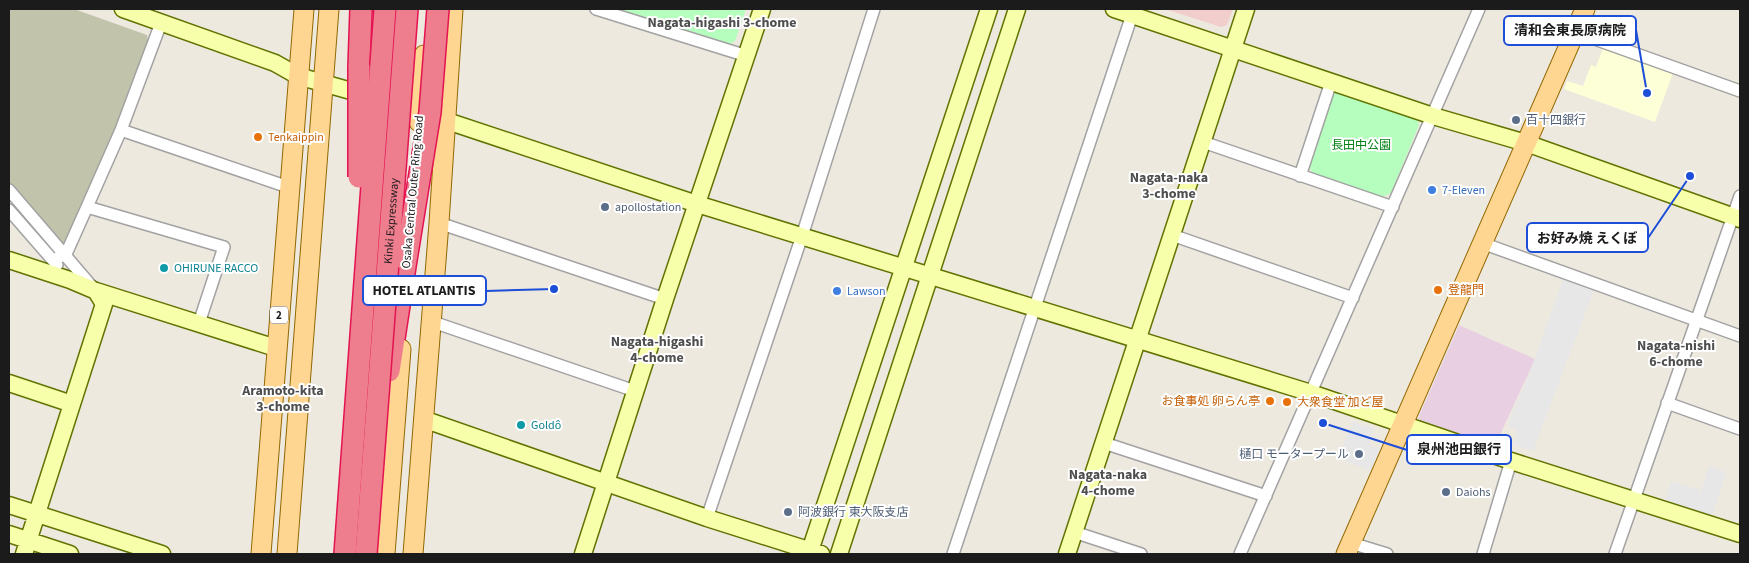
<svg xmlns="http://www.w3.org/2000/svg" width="1749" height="563" font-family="'Source Sans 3','Noto Sans JP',sans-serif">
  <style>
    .commercial { fill: #f1cecb }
    .industrial { fill: #e8d0e2 }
    .education { fill: #fdffd6 }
    .construction { fill: #c1c3aa }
    .park { fill: #b5febe }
    .parking { fill: #e7e7e7 }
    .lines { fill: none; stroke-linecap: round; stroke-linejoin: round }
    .street-casing { stroke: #a2a2a2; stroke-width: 14 }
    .secondary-casing { stroke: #617300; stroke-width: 19 }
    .primary-casing { stroke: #916800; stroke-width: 21 }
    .highway-casing { stroke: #e41351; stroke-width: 24 }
    .street { stroke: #fff; stroke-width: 11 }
    .secondary { stroke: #f7ffab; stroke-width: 16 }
    .primary { stroke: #ffd592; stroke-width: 19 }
    .highway { stroke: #ee7d8d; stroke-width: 21 }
    .highway-bridge-casing { stroke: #e41351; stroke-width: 24; stroke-linecap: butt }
    .highway-bridge { stroke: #ee7d8d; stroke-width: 21 }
    .service-dot { fill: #5c6f8a; stroke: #fff; stroke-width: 2 }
    .food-dot { fill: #e8710a; stroke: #fff; stroke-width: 2 }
    .shop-dot { fill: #3f7fe0; stroke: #fff; stroke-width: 2 }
    .culture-dot { fill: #0f9aa8; stroke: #fff; stroke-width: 2 }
    .labels { text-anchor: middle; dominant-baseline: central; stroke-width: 4; stroke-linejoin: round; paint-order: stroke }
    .shield { fill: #fff; stroke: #5f5f5f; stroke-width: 1 }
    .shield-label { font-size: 11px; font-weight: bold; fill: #1b1b1b }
    .service-label { font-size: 12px; fill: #4e5e75; stroke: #fff; text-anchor: start }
    .food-label { font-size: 12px; fill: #c56008; stroke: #fff; text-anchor: start }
    .park-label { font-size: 12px; fill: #018012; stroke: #fff }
    .shop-label { font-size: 12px; fill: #366cbe; stroke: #fff; text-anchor: start }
    .street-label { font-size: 12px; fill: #1b1b1b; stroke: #fff }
    .culture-label { font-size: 12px; fill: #0d838f; stroke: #fff; text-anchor: start }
    .neighbourhood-label { font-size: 14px; font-weight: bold; fill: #4e4e4e; stroke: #fff }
    .leader { fill: none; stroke: #1d4ed8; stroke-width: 2 }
    .callout-dot { fill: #1d4ed8; stroke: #fff; stroke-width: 2 }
    .callout { fill: #fff; stroke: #1d4ed8; stroke-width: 2 }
    .callout-label { font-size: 14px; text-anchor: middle; font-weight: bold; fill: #1b1b1b }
  </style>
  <rect width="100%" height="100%" fill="#eee9df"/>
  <!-- commercial -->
  <path class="commercial" d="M1165,9H1233L1227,25L1221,27Z"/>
  <!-- industrial -->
  <path class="industrial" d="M1459,325L1535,359L1495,446L1420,422L1419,416Z"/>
  <!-- education -->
  <path class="education" d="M1603,48L1673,73L1655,122L1564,89L1567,81L1583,86L1591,65L1596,67Z"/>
  <!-- construction -->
  <path class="construction" d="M9,9H74L147,35L148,41L116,129L67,242L59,244L9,186Z"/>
  <!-- park -->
  <path class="park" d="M619,9H746L735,41L730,44Z
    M1338,91L1417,118L1419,125L1391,193L1382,197L1313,174L1309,166L1331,95Z"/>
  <!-- parking -->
  <path class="parking" d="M1563,279L1594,290L1533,451L1513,445L1517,430L1507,426L1535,359Z
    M1352,422L1374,428L1369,444L1380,449L1370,471L1339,458Z
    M1709,466L1726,472L1712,516L1665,500L1671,481L1700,490L1696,506Z"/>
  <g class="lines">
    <!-- street casing -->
    <g class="street-casing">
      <path id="street" d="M596,9L747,56
        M1575,32L1740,91
        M121,130L291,188
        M1203,142L1393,207
        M1300,176L1331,82
        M9,190L94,289
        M87,207L224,247L199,323
        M9,210L57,265
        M439,223L665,299
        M1172,235L1353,298
        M1482,243L1740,336
        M53,260L66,254L87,207L121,130L161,23
        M430,321L635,391
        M1667,403L1740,429
        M1104,443L1266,496
        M707,518L802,236L874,9
        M1074,532L1141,554
        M1351,543L1387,554
        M953,554L1132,15
        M1240,554L1479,9
        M1483,554L1511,461
        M1615,554L1740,196"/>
    </g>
    <!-- secondary casing -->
    <g class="secondary-casing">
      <path id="secondary" d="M123,9L275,63L298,76L369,96
        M1114,9L1433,116L1526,143L1740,219
        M435,117L697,204L1311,393L1511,461L1740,534
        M9,260L70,280L96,291L276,348
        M9,383L72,404
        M423,419L707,518L821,554
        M9,505L162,554
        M9,534L70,554
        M24,554L104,304L96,291
        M583,554L665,299L762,9
        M809,554L989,9
        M839,554L1017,9
        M1067,554L1246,9"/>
    </g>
    <!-- primary casing -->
    <g class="primary-casing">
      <path id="primary" d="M419,122L424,55
        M261,554L304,9
        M287,554L329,9
        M385,554L401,349
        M413,554L439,223L453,9
        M1346,554L1585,9"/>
    </g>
    <!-- highway casing -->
    <g class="highway-casing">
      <path id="highway" d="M359,67L361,9
        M389,371L406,260"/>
    </g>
    <!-- street -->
    <use href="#street" class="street"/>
    <!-- secondary -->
    <use href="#secondary" class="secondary"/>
    <!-- primary -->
    <use href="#primary" class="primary"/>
    <!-- highway -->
    <use href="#highway" class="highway"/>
    <!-- highway-bridge casing -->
    <g class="highway-bridge-casing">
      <g id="highway-bridge">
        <path d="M359,67V177"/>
        <path d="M406,260L430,112L438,9"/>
        <path d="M345,554L385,9"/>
        <path id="s1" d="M366,554L407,9"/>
      </g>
    </g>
    <!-- highway-bridge -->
    <use href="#highway-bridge" class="highway-bridge"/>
  </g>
  <!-- markers -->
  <g class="service-dot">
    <circle cx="1516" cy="120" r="5"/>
    <circle cx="605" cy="207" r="5"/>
    <circle cx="1359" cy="454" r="5"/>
    <circle cx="1446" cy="492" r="5"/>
    <circle cx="788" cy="512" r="5"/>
  </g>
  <g class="food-dot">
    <circle cx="258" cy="137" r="5"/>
    <circle cx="1438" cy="290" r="5"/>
    <circle cx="1270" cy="401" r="5"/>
    <circle cx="1287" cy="402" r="5"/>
  </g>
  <g class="shop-dot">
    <circle cx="1432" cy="190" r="5"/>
    <circle cx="837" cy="291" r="5"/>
  </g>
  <g class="culture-dot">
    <circle cx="164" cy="268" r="5"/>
    <circle cx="521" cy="425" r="5"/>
  </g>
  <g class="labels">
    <!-- shield labels -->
    <rect class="shield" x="270" y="306.5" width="18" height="17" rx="4"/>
    <g class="shield-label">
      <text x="279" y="315">2</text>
    </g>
    <!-- service labels -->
    <g class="service-label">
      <text x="1526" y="120">百十四銀行</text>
      <text x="615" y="207">apollostation</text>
      <text x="1349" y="454" text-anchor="end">樋口 モータープール</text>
      <text x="1456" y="492">Daiohs</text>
      <text x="798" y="512">阿波銀行 東大阪支店</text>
    </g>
    <!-- food labels -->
    <g class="food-label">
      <text x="268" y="137">Tenkaippin</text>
      <text x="1448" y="290">登龍門</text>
      <text x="1260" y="401" text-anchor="end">お食事処 卵らん亭</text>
      <text x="1297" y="402">大衆食堂 加ど屋</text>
    </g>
    <!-- park labels -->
    <g class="park-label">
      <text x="1361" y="145">長田中公園</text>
    </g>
    <!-- shop labels -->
    <g class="shop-label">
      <text x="1442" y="190">7-Eleven</text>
      <text x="847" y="291">Lawson</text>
    </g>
    <!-- street labels -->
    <g class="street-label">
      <text transform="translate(413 192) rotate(-85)">Osaka Central Outer Ring Road</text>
      <text stroke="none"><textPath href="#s1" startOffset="334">Kinki Expressway</textPath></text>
    </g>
    <!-- culture labels -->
    <g class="culture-label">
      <text x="174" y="268">OHIRUNE RACCO</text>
      <text x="531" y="425">Goldô</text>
    </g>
    <!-- neighbourhood labels -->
    <g class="neighbourhood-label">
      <text x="722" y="23">Nagata-higashi 3-chome</text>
      <text x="1169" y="178">Nagata-naka<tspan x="1169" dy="16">3-chome</tspan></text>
      <text x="657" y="342">Nagata-higashi<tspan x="657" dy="16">4-chome</tspan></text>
      <text x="1676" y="346">Nagata-nishi<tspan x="1676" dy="16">6-chome</tspan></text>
      <text x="283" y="391">Aramoto-kita<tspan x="283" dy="16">3-chome</tspan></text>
      <text x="1108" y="475">Nagata-naka<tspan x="1108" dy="16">4-chome</tspan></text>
    </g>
  </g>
  <!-- callouts -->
  <path class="leader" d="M1647 93L1636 30M1690 176L1648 238M554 289L486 291M1323 423L1407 450"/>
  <g class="callout-dot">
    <circle cx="1647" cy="93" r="5"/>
    <circle cx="1690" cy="176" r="5"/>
    <circle cx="554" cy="289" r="5"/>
    <circle cx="1323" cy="423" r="5"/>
  </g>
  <g class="callout">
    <rect x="1504" y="16" width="132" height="29" rx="5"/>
    <rect x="1527" y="223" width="121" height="29" rx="5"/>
    <rect x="363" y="276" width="123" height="29" rx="5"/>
    <rect x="1407" y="435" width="104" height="29" rx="5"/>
  </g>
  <g class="callout-label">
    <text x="1570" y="35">清和会東長原病院</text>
    <text x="1587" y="243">お好み焼 えくぼ</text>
    <text x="424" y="295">HOTEL ATLANTIS</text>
    <text x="1459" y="454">泉州池田銀行</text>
  </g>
  <!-- border -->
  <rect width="1749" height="563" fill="none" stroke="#1b1b1b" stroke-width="20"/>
</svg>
